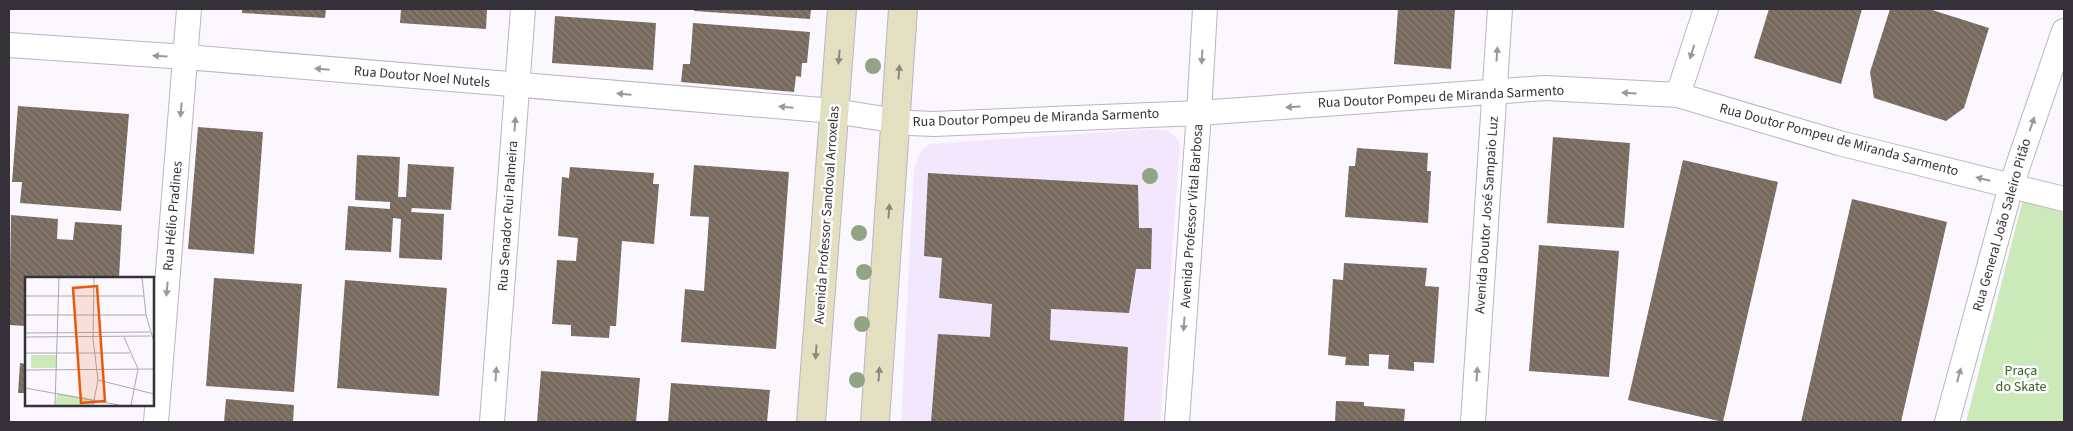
<svg xmlns="http://www.w3.org/2000/svg" width="2073" height="431" font-family="'Source Sans 3',sans-serif">
  <style>
    .built { fill: #f2e7fc }
    .park { fill: #cbe9b9 }
    .building { fill: url(#building-back-hatch) }
    .lines { fill: none; stroke-linecap: round; stroke-linejoin: round }
    .street-casing { stroke: #bcb3c5; stroke-width: 26 }
    .secondary-casing { stroke: #bcb3c5; stroke-width: 30 }
    .street { stroke: #fff; stroke-width: 24 }
    .secondary { stroke: #e3e0c1; stroke-width: 28 }
    .tree { fill: #92a484 }
    .oneway { fill: #9a989c }
    .oneway2 { fill: #8c887c }
    .labels { text-anchor: middle; dominant-baseline: central; stroke-width: 5; stroke-linejoin: round; paint-order: stroke }
    .street-label { font-size: 14px; fill: #343138; stroke: #fff }
    .park-label { font-size: 14px; fill: #3d6121; stroke: #fff }
    .inset-road { fill: none; stroke: #aba8af; stroke-width: 1 }
    .view { fill: #e8590c; fill-opacity: 0.15; stroke: #e8590c; stroke-width: 2.5 }
    .inset-edge { fill: none; stroke: #343138; stroke-width: 2.5 }
  </style>
  <defs>
    <pattern id="building-back-hatch" width="6" height="6" patternUnits="userSpaceOnUse" patternTransform="scale(1.25)"><rect width="6" height="6" fill="#78695d"/><path d="M-1 5l2 2M0 0l6 6M5-1l2 2" fill="none" stroke="#8a7f76"/></pattern>
  </defs>
  <rect width="100%" height="100%" fill="#fbf7fe"/>
  <!-- built -->
  <path class="built" d="M1151,129L1166,130L1174,135L1180,143L1160,422H901L914,168L921,151L930,144Z"/>
  <!-- park -->
  <path class="park" d="M2023,199L2064,208V422H1966Z"/>
  <!-- building -->
  <path class="building" d="M242,9H326L325,18L242,13Z
    M401,9H487L486,29L400,23Z
    M695,9H811L810,19L694,11Z
    M1398,9H1455L1451,69L1394,64Z
    M1769,9H1862L1841,84L1754,58Z
    M1890,9H1929L1989,28L1964,108L1946,121L1874,98L1870,72Z
    M555,16L656,23L653,70L552,63Z
    M693,23L810,32L807,63H802L801,77L796,76L794,92L681,82L683,64H690Z
    M18,106L129,114L121,211L20,203L22,182H12Z
    M198,127L263,132L254,254L188,249Z
    M1553,137L1630,143L1624,228L1547,223Z
    M1357,148L1428,153L1427,171H1431L1428,223L1345,217L1349,166H1355Z
    M357,155L400,157L398,197H406L408,164L454,167L451,210L412,208L411,212L444,214L442,260L399,258L401,219L393,218L391,252L345,250L348,206L390,209V202L355,200Z
    M1683,160L1778,182L1723,422L1628,400Z
    M694,165L789,172L776,349L681,342L685,289L704,291L709,217L690,216Z
    M570,167L654,173L653,184H659L654,244L622,241L616,326H610L609,338L571,336V325L552,324L557,260L576,261L578,238L558,236L562,177L569,178Z
    M928,173L1138,185L1139,228H1152L1151,269H1136L1129,313L1051,309L1050,340L1128,347L1124,422H931L938,334L990,337L992,304L939,298L942,258L924,256Z
    M1852,199L1947,222L1901,422H1801Z
    M11,215L58,219L57,239L73,240L75,222L122,225L119,278H26V326L9,325Z
    M1539,245L1619,251L1609,377L1529,371Z
    M1344,263L1427,268L1425,286L1439,287L1434,363L1414,362V371L1388,369L1389,355L1369,354V366L1345,365L1346,357L1328,355L1333,279L1343,280Z
    M214,278L302,284L294,392L206,386Z
    M345,280L447,288L439,396L337,388Z
    M20,363L26,364V393H18Z
    M541,371L640,378L636,422H537Z
    M671,383L770,390L767,422H668Z
    M226,399L294,405L293,422H224Z
    M1336,401L1364,402V406L1405,409L1404,422H1335Z"/>
  <g class="lines">
    <!-- street casing -->
    <g class="street-casing">
      <path id="street" d="M9,45L186,57L834,111L910,123L934,124L1199,113L1545,88L1678,95L1839,143L2064,199
        M1678,95L1706,9
        M156,422L189,9
        M492,422L523,9
        M1177,422L1199,113L1205,9
        M1473,422L1500,9
        M1947,422L2011,186L2064,31"/>
    </g>
    <!-- secondary casing -->
    <g class="secondary-casing">
      <path id="secondary" d="M811,422L842,9
        M875,422L903,9"/>
    </g>
    <!-- street -->
    <use href="#street" class="street"/>
    <!-- secondary -->
    <use href="#secondary" class="secondary"/>
  </g>
  <!-- trees -->
  <g class="tree">
    <circle cx="873" cy="66" r="8"/>
    <circle cx="1150" cy="176" r="8"/>
    <circle cx="859" cy="233" r="8"/>
    <circle cx="864" cy="272" r="8"/>
    <circle cx="862" cy="324" r="8"/>
    <circle cx="857" cy="380" r="8"/>
  </g>
  <!-- one-way arrows -->
  <defs><path id="oneway-solid" d="M-6-.8H1V-3.2L6.5 0L1 3.2V.8H-6Z" transform="scale(1.25)"/></defs>
  <g class="oneway">
    <use href="#oneway-solid" transform="translate(1692 52) rotate(108)"/>
    <use href="#oneway-solid" transform="translate(1497 54) rotate(-86)"/>
    <use href="#oneway-solid" transform="translate(160 56) rotate(-176)"/>
    <use href="#oneway-solid" transform="translate(1202 57) rotate(93)"/>
    <use href="#oneway-solid" transform="translate(322 69) rotate(-175)"/>
    <use href="#oneway-solid" transform="translate(1629 93) rotate(-177)"/>
    <use href="#oneway-solid" transform="translate(624 94) rotate(-175)"/>
    <use href="#oneway-solid" transform="translate(786 107) rotate(-175)"/>
    <use href="#oneway-solid" transform="translate(1293 107) rotate(176)"/>
    <use href="#oneway-solid" transform="translate(181 110) rotate(95)"/>
    <use href="#oneway-solid" transform="translate(515 124) rotate(-86)"/>
    <use href="#oneway-solid" transform="translate(2032 124) rotate(-71)"/>
    <use href="#oneway-solid" transform="translate(1983 179) rotate(-166)"/>
    <use href="#oneway-solid" transform="translate(167 289) rotate(95)"/>
    <use href="#oneway-solid" transform="translate(1184 324) rotate(94)"/>
    <use href="#oneway-solid" transform="translate(496 374) rotate(-86)"/>
    <use href="#oneway-solid" transform="translate(1477 374) rotate(-86)"/>
    <use href="#oneway-solid" transform="translate(1959 375) rotate(-75)"/>
  </g>
  <g class="oneway2">
    <use href="#oneway-solid" transform="translate(839 57) rotate(95)"/>
    <use href="#oneway-solid" transform="translate(899 72) rotate(-86)"/>
    <use href="#oneway-solid" transform="translate(889 211) rotate(-86)"/>
    <use href="#oneway-solid" transform="translate(816 352) rotate(94)"/>
    <use href="#oneway-solid" transform="translate(879 374) rotate(-86)"/>
  </g>
  <g class="labels">
    <!-- street labels -->
    <g class="street-label">
      <text transform="translate(422 77) rotate(5)">Rua Doutor Noel Nutels</text>
      <text transform="translate(1441 97) rotate(-3)">Rua Doutor Pompeu de Miranda Sarmento</text>
      <text transform="translate(1036 118) rotate(-2)">Rua Doutor Pompeu de Miranda Sarmento</text>
      <text transform="translate(1839 140) rotate(15)">Rua Doutor Pompeu de Miranda Sarmento</text>
      <text transform="translate(827 215) rotate(-86)">Avenida Professor Sandoval Arroxelas</text>
      <text transform="translate(1487 215) rotate(-86)">Avenida Doutor José Sampaio Luz</text>
      <text transform="translate(173 216) rotate(-85)">Rua Hélio Pradines</text>
      <text transform="translate(508 216) rotate(-86)">Rua Senador Rui Palmeira</text>
      <text transform="translate(1192 216) rotate(-86)">Avenida Professor Vital Barbosa</text>
      <text transform="translate(2002 225) rotate(-74)">Rua General João Saleiro Pitão</text>
    </g>
    <!-- park labels -->
    <g class="park-label">
      <text x="2021" y="371">Praça<tspan x="2021" dy="16">do Skate</tspan></text>
    </g>
  </g>
  <!-- overview -->
  <g transform="translate(25 277)">
    <rect width="129" height="129" fill="#fbf7fe"/>
    <path d="M6,78H31L32,91H6ZM32,116L69,122L68,128H31Z" fill="#cbe9b9"/>
    <path class="inset-road" d="M117,0L121,38L129,65M0,19H119M0,38H121M0,56L125,55M0,60L126,59M99,60L113,92L106,128M0,76H105M0,93L129,92M73,103L129,117M0,111L94,128M30,128L34,0M68,128L73,103L68,62L69,0"/>
    <path class="view" d="M72,9L80,124L56,126L48,11Z"/>
    <rect width="129" height="129" class="inset-edge"/>
  </g>
  <!-- border -->
  <rect width="2073" height="431" fill="none" stroke="#343138" stroke-width="20"/>
</svg>
